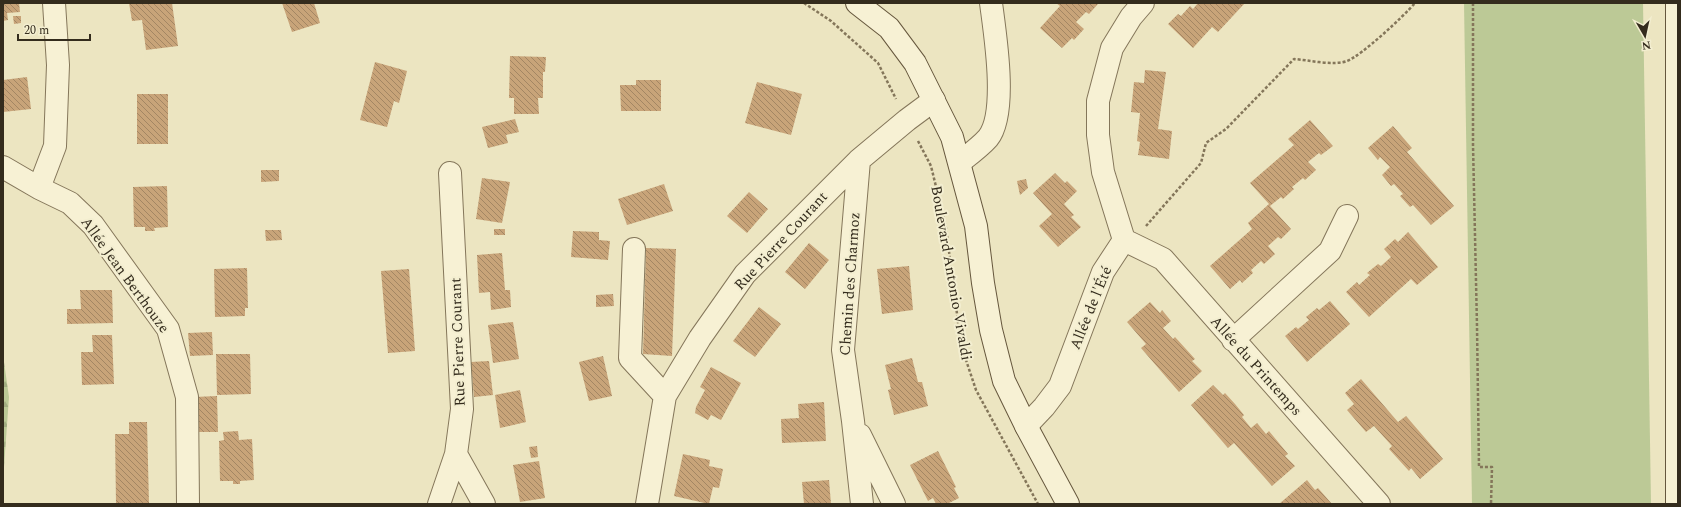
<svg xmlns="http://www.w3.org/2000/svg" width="1681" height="507" font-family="Spectral,serif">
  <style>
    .forest { fill: url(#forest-firs) }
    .green { fill: #bcc996 }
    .building { fill: url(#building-back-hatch) }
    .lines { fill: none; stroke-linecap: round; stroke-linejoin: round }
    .street-casing { stroke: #84765a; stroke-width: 24 }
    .secondary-casing { stroke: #66573d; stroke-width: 24 }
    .path { stroke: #84765a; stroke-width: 2.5; stroke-dasharray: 3 2; stroke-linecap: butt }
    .street { stroke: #f7f1d4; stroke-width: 22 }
    .secondary { stroke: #f7f1d4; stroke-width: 22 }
    .labels { text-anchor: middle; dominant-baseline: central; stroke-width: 4; stroke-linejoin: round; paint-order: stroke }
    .street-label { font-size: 15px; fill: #342c1d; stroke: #f3eed0 }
  </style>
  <defs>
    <pattern id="forest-firs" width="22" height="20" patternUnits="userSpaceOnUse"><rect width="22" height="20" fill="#bcc996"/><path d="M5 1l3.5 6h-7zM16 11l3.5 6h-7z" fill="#a2ad81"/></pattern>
    <pattern id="building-back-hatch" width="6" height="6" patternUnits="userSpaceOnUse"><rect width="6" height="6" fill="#c8a479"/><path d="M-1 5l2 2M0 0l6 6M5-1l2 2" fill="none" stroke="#a38663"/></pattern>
  </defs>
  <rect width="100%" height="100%" fill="#ece5c1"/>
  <!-- forest -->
  <path class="forest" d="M3,355L9,397L3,481Z"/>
  <!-- green -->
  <path class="green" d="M1464,3H1643L1651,504H1472Z"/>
  <!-- building -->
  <path class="building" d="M3,3H19L20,12L7,13L8,20L3,21Z
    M129,3H172L178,46L146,50L142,20L132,21Z
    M282,3H314L320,23L292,32Z
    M1056,3L1098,4L1089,14L1086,12L1076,22L1084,29L1074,40L1072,38L1062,48L1040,28L1060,6Z
    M1198,3H1245L1218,32L1212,27L1193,48L1168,24L1178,14L1181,16L1190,6L1193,9Z
    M13,16H21V23L14,24Z
    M510,56L546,57L545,72H543V98H538L539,114H514V98H509Z
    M375,62L407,71L399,103L394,101L387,127L360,120Z
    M1145,70L1166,72L1158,129L1172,131L1169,159L1138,155L1140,142L1137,141L1140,113L1131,112L1134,82L1144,83Z
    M27,77L31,109L3,112V80Z
    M636,80H661V111H621L620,85H636Z
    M757,82L802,94L791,135L745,123Z
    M137,94H168V144H137Z
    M515,119L519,132L506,135L508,143L488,148L482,127Z
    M1310,120L1333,146L1321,155L1319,153L1308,162L1316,170L1305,180L1303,178L1292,187L1294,189L1283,199L1281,197L1270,206L1291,229L1281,239L1278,237L1268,246L1275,254L1264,264L1261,261L1251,270L1253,273L1242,283L1240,280L1230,289L1210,266L1252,229L1248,223L1269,204L1250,183L1294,145L1288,139Z
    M1393,126L1412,148L1407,152L1454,206L1431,225L1413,205L1410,207L1400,196L1403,194L1394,184L1391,186L1382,175L1390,167L1380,157L1378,160L1368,148Z
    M261,170H279V181L261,182Z
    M1055,173L1065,183L1067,181L1077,191L1064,204L1074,215L1071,217L1081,227L1058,247L1039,226L1052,214L1033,193Z
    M482,178L510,182L502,223L476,219Z
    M1026,179L1028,188L1020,195L1017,181Z
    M664,184L673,211L627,225L618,199Z
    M167,186L168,227L154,228L155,231H145V227H134L133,187Z
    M749,192L768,209L747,233L727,216Z
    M494,229H505V235H494Z
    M265,230H281L282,240L266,241Z
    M573,231L599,232V240L610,241L608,260L571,257Z
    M1408,232L1438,267L1417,285L1411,279L1369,317L1346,292L1357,282L1359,285L1370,275L1367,273L1378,264L1381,266L1391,257L1384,249L1395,239L1398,242Z
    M809,243L829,260L805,289L785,272Z
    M646,248L676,249L672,356L643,354Z
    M502,253L505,290H510L511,307L491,310L490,292L479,293L477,255Z
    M909,266L913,310L882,314L877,269Z
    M247,268L248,308H245V316L215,317L214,269Z
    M409,269L415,351L388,353L381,271Z
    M80,290H112L113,323L67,324V309H81Z
    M613,294L614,306L596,307V295Z
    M1330,301L1350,324L1307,362L1285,336L1296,327L1298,329L1309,320L1306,317L1317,308L1319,310Z
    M1150,302L1160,313L1162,310L1171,321L1163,328L1173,339L1175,337L1195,359L1192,361L1202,371L1179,392L1141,348L1146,344L1127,322Z
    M759,307L781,324L755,357L733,341Z
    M513,322L519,359L493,363L488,325Z
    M212,332L213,355L190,356L188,333Z
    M92,335H112L114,384L82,385L81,352H93Z
    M216,354H250L251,394L217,395Z
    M603,356L612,396L589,401L579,362Z
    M912,358L918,382H922L928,406L894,415L888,390L891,389L885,365Z
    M489,361L493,395L474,397L471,362Z
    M711,367L741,383L721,420L711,415L708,420L695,413L696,407L705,390L700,387Z
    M1361,379L1398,422L1406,416L1443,459L1420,479L1411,468L1409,471L1389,449L1392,446L1374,426L1366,432L1347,410L1354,404L1345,393Z
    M1213,385L1223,395L1225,393L1235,404L1244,415L1242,417L1251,428L1257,423L1266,434L1269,431L1288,454L1285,456L1295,466L1272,486L1234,443L1228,448L1191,405Z
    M520,390L526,422L500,428L495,395Z
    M217,396L218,432H195L194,397Z
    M824,402L826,441L782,443L781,419L799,418L798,404Z
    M129,422H147L149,504H116L115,434H129Z
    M238,431L239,440L252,439L254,480L240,481V484H233V481H220L219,441L224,440L223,432Z
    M537,446L538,457L531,458L529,447Z
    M938,451L956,487L954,488L959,498L947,504H936L933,498L928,501L910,465Z
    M683,454L710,460L709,466L723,469L719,488L713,487L709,504L674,496Z
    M539,461L545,498L520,502L513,465Z
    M829,480L831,504H804L802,482Z
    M1307,480L1315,490L1318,488L1332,504H1279Z"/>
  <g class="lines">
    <!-- street casing -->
    <g class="street-casing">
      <path id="street" d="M859,160L843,350L853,421L862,504
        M960,162C969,155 980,147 988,138C1008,113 995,34 991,3
        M3,167L39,188L55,146L58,65L54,3
        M450,173L462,409L456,454L484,504
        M39,188L70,203L93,225L168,329L187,397L188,504
        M1124,240L1163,259L1379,504
        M634,249L630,358L665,396
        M1233,340L1330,251L1347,216
        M1026,426L1044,407L1060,386L1103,272L1124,240L1103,172L1098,135V101L1112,48L1131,17L1143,3
        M860,435L894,504
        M439,504L456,454
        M647,504L665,396L700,338L745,274L859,160L907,120L934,100"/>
    </g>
    <!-- secondary casing -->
    <g class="secondary-casing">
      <path id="secondary" d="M857,3L889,28L915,63L952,137L976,226L983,283L991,330L1004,381L1026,426L1068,504
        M1677,3V504"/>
    </g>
    <!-- path -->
    <path class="path" d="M804,3L831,21L878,63L896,99
      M1473,3V145L1477,326L1479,467H1492L1491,504
      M918,141L931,166L946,228L961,345L976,390L1038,504
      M1146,226L1201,163L1206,143L1226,129L1294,59C1308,60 1334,66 1347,61C1361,56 1404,16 1415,3"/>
    <!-- street -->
    <use href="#street" class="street"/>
    <!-- secondary -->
    <use href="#secondary" class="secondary"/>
  </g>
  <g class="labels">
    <!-- street labels -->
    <g class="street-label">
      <text transform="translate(781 241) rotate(-47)">Rue Pierre Courant</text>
      <text transform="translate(951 273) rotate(80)">Boulevard Antonio Vivaldi</text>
      <text transform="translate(125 275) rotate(54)">Allée Jean Berthouze</text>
      <text transform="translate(850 284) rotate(-86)">Chemin des Charmoz</text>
      <text transform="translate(1091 308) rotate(-68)">Allée de l'Été</text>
      <text transform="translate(458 342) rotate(-92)">Rue Pierre Courant</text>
      <text transform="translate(1256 366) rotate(48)">Allée du Printemps</text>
    </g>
  </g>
  <!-- border -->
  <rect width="1681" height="507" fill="none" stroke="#342c1d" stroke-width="8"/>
  <!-- north arrow -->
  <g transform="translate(1645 36) rotate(171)" stroke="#f3eed0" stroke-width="3" paint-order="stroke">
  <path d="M0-3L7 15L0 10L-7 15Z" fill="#342c1d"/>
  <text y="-6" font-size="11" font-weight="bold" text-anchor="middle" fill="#342c1d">N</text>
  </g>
  <!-- scale -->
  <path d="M18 34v6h72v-6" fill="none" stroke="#342c1d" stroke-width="2"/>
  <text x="24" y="34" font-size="12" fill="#342c1d" stroke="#f3eed0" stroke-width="3" paint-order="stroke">20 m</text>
</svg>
